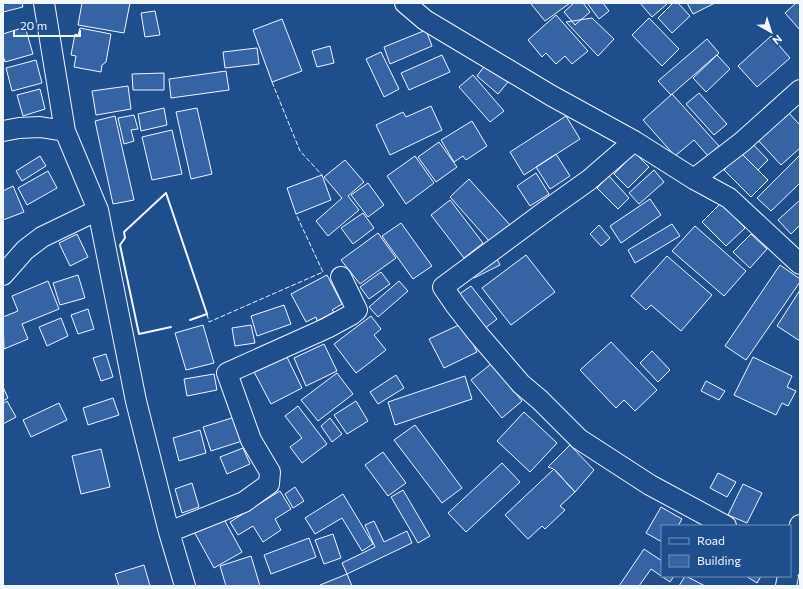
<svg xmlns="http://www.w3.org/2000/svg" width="803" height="589" font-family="Commissioner,sans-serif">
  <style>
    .building { fill: #3563a3; stroke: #f2f6ff }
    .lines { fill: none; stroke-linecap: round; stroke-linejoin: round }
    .street-casing { stroke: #f2f6ff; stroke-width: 22 }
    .street { stroke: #1f4e8c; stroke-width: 20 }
    .fence { stroke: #f2f6ff; stroke-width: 1; stroke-dasharray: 5 2; stroke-linecap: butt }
    .wall { stroke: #f2f6ff; stroke-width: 2 }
  </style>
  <rect width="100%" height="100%" fill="#1f4e8c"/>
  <!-- building -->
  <path class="building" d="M3,3H22L23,7L3,12Z
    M82,3H130L124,33L78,25Z
    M532,3H570L545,21L531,4Z
    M574,3H583L590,12L575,25L564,12Z
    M587,3H603L609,11L599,19Z
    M640,3H668L652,17Z
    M673,3H678L690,16L672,33L658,18Z
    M687,3H715L693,14Z
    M796,3H800V30L785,13Z
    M155,11L160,35L145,37L141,13Z
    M556,15L588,51L572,64L565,56L556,64L546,53L542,57L528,40Z
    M592,18L614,39L598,56L566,22Z
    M649,18L679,49L662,66L632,35Z
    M282,19L302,71L272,82L253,30Z
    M25,27L33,54L5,62L3,55V34Z
    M80,28L111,34L106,62L102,65L101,72L74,67L76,56L71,55L75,34L78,35Z
    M426,30L432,46L390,64L384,47Z
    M771,36L790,58L757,87L738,66Z
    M707,39L719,53L671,95L658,81Z
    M330,46L334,63L317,67L312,51Z
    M257,48L259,64L225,68L223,52Z
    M381,52L399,89L384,97L366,59Z
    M442,55L450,72L409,90L401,73Z
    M717,55L730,69L706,92L693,78Z
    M36,60L42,83L12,91L6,68Z
    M486,64L508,82L498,94L477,76Z
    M226,71L229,90L171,98L169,79Z
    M164,73V90H133L132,74Z
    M473,75L504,111L490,122L459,87Z
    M128,86L131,109L96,115L92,91Z
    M40,89L45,109L23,116L17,95Z
    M699,93L727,124L714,135L686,104Z
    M672,94L719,146L708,156L694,140L675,156L643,120Z
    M431,106L442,130L390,155L376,125L403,112L406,117Z
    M164,108L167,125L141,131L138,114Z
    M197,108L212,174L191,179L176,112Z
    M787,111L800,125V148L781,165L757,139Z
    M134,115L138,129L131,130L134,141L124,144L118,118Z
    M115,116L134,200L113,204L95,121Z
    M566,116L580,139L524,175L510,152Z
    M472,121L487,146L466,160L463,156L454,162L441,140Z
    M172,130L182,174L152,180L142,137Z
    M749,140L768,160L758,170L739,151Z
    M439,142L457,167L436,182L418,157Z
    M635,153L649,167L628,188L614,174Z
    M741,153L768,180L751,197L724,170Z
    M556,154L570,176L550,189L536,167Z
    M800,155V183L771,211L757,198Z
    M40,156L46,166L22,181L16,171Z
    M415,156L434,183L406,204L387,176Z
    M345,160L364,182L348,196L359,210L328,236L316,221L342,198L324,177Z
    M654,170L664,182L639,204L629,193Z
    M48,171L57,188L27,205L18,188Z
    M536,173L549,194L530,206L517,186Z
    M322,175L331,200L296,214L287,188Z
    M609,176L629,198L618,209L597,188Z
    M469,179L510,225L490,242L450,197Z
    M368,183L384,205L368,217L351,195Z
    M13,186L24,212L3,220V191Z
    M650,199L661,215L621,243L610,226Z
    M450,200L483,243L464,258L431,215Z
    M800,200V225L791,234L778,220Z
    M721,203L745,228L726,246L702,222Z
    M363,213L374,228L353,244L341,228Z
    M401,223L432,266L413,279L382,236Z
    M672,224L680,236L635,263L628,250Z
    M599,225L610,238L601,246L590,234Z
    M695,226L746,271L724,296L672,251Z
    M378,233L396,258L360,284L341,260Z
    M77,234L88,257L70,266L59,243Z
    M751,234L767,249L750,268L733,252Z
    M495,255L500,265L474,278L470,269Z
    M526,255L555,292L511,325L482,288Z
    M667,256L712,295L681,331L651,305L646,310L631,296Z
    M780,265L800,279V282L746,360L725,346Z
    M381,272L390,284L369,299L360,287Z
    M78,275L85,298L60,305L53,283Z
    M327,275L342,304L332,310L334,312L317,321L316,317L306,322L291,294Z
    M48,281L59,309L22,324L28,339L4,349L3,317L18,311L12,296Z
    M399,281L408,291L378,317L369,307Z
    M471,286L497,319L484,329L458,295Z
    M800,290V341L777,326Z
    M284,305L291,324L257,336L251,316Z
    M88,309L94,329L78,334L71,315Z
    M371,316L381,329L374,335L386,350L356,373L334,344Z
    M61,318L68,336L47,346L39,327Z
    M463,323L477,352L444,368L429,339Z
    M203,325L214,363L186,370L175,333Z
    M251,325L255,343L235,346L232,328Z
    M611,342L657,390L635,411L624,400L616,408L580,370Z
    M324,344L337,371L306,386L294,358Z
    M652,351L670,370L658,382L640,363Z
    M285,353L302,388L271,404L253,370Z
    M106,354L113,377L101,381L93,358Z
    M753,357L792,376L787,387L796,391L788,406L782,403L776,415L734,395Z
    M491,364L522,401L502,418L471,380Z
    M337,373L353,394L318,421L301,400Z
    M214,374L217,390L187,396L184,379Z
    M396,375L404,388L378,404L370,392Z
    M465,376L472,399L395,425L388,402Z
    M706,381L725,391L719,400L701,391Z
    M3,387L8,398L3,401Z
    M113,398L119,415L88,425L83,408Z
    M7,401L16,417L3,424V404Z
    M356,401L368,421L347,434L334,415Z
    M59,403L67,420L31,437L23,420Z
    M298,406L327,444L302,463L290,447L302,438L285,416Z
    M524,412L557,443L530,472L497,441Z
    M235,417L242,441L211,451L203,427Z
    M330,418L342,434L332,442L321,426Z
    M415,425L462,488L442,503L394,440Z
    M200,430L206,453L179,461L173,438Z
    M570,445L594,470L575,492L554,469L548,467Z
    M243,448L250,464L227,474L220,457Z
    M101,449L110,487L81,494L72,456Z
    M383,452L406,483L388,496L365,465Z
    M502,463L520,482L466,532L448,513Z
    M554,469L575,492L560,506L565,510L545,529L542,526L528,539L505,515Z
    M718,473L736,482L727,497L710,488Z
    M192,483L199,507L182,513L175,489Z
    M743,484L762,493L747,523L728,515Z
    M295,487L304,501L293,508L285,494Z
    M403,490L430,536L418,543L391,497Z
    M280,491L291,509L275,519L281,530L263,542L253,526L238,535L230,522Z
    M343,494L373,544L362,551L342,518L315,534L305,518Z
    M661,507L682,519L678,526H662V542L646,533Z
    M220,512L242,552L214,568L192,528Z
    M374,521L384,542L407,531L412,543L347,574L342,563L375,547L365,525Z
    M333,534L341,558L324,564L315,540Z
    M309,538L316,557L271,574L264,555Z
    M644,549L662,561V576H674L670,582L651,569L639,586H619Z
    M251,556L260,586H226L220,566Z
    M144,565L150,586H119L115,574Z
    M347,574L352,586H320V585Z
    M685,576H686L705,586H679Z
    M746,576H761L757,583Z"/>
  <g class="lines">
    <!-- street casing -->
    <g class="street-casing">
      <path id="street" d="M44,3L65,131L98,210L136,401L169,532L185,586
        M405,3L425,20L552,96L634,141L694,179L729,198L800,264
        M3,131L19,128L40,127L65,131
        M634,141L589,180L547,210L443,287L456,306L478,334L521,384L540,400L579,439L650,485L726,526
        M694,179L742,142L800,90
        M3,275L25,250L42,237L98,210
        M169,532L244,502L269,484L270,472L251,440L227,373L327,328L351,315L357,310L341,277
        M790,569L800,525
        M786,586L788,576"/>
    </g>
    <!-- street -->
    <use href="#street" class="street"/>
    <!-- fence -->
    <path class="fence" d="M272,82L300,151L322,175
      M207,314L209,322L323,272L296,214"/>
    <!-- wall -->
    <path class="wall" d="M171,327L139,334L120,245L125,238L124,232L166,193L207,314L190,320"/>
  </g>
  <!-- border -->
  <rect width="803" height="589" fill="none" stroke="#f2f6ff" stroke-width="8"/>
  <!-- legend -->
  <rect x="661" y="525" width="130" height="52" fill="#1f4e8c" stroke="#7391ba"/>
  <rect x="669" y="538" width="20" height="6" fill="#1f4e8c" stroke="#7391ba"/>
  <text x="697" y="545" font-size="12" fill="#f2f6ff">Road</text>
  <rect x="669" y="555" width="20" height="12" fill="#3563a3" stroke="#7391ba"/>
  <text x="697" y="565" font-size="12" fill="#f2f6ff">Building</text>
  <!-- north arrow -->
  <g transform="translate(771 32) rotate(141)" stroke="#1f4e8c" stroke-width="3" paint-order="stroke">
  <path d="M0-3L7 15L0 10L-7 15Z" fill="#f2f6ff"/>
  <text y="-6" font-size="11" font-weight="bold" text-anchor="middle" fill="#f2f6ff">N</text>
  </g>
  <!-- scale -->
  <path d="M14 30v6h66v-6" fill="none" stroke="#f2f6ff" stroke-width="2"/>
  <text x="20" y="30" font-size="12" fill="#f2f6ff" stroke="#1f4e8c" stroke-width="3" paint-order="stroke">20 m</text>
</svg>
